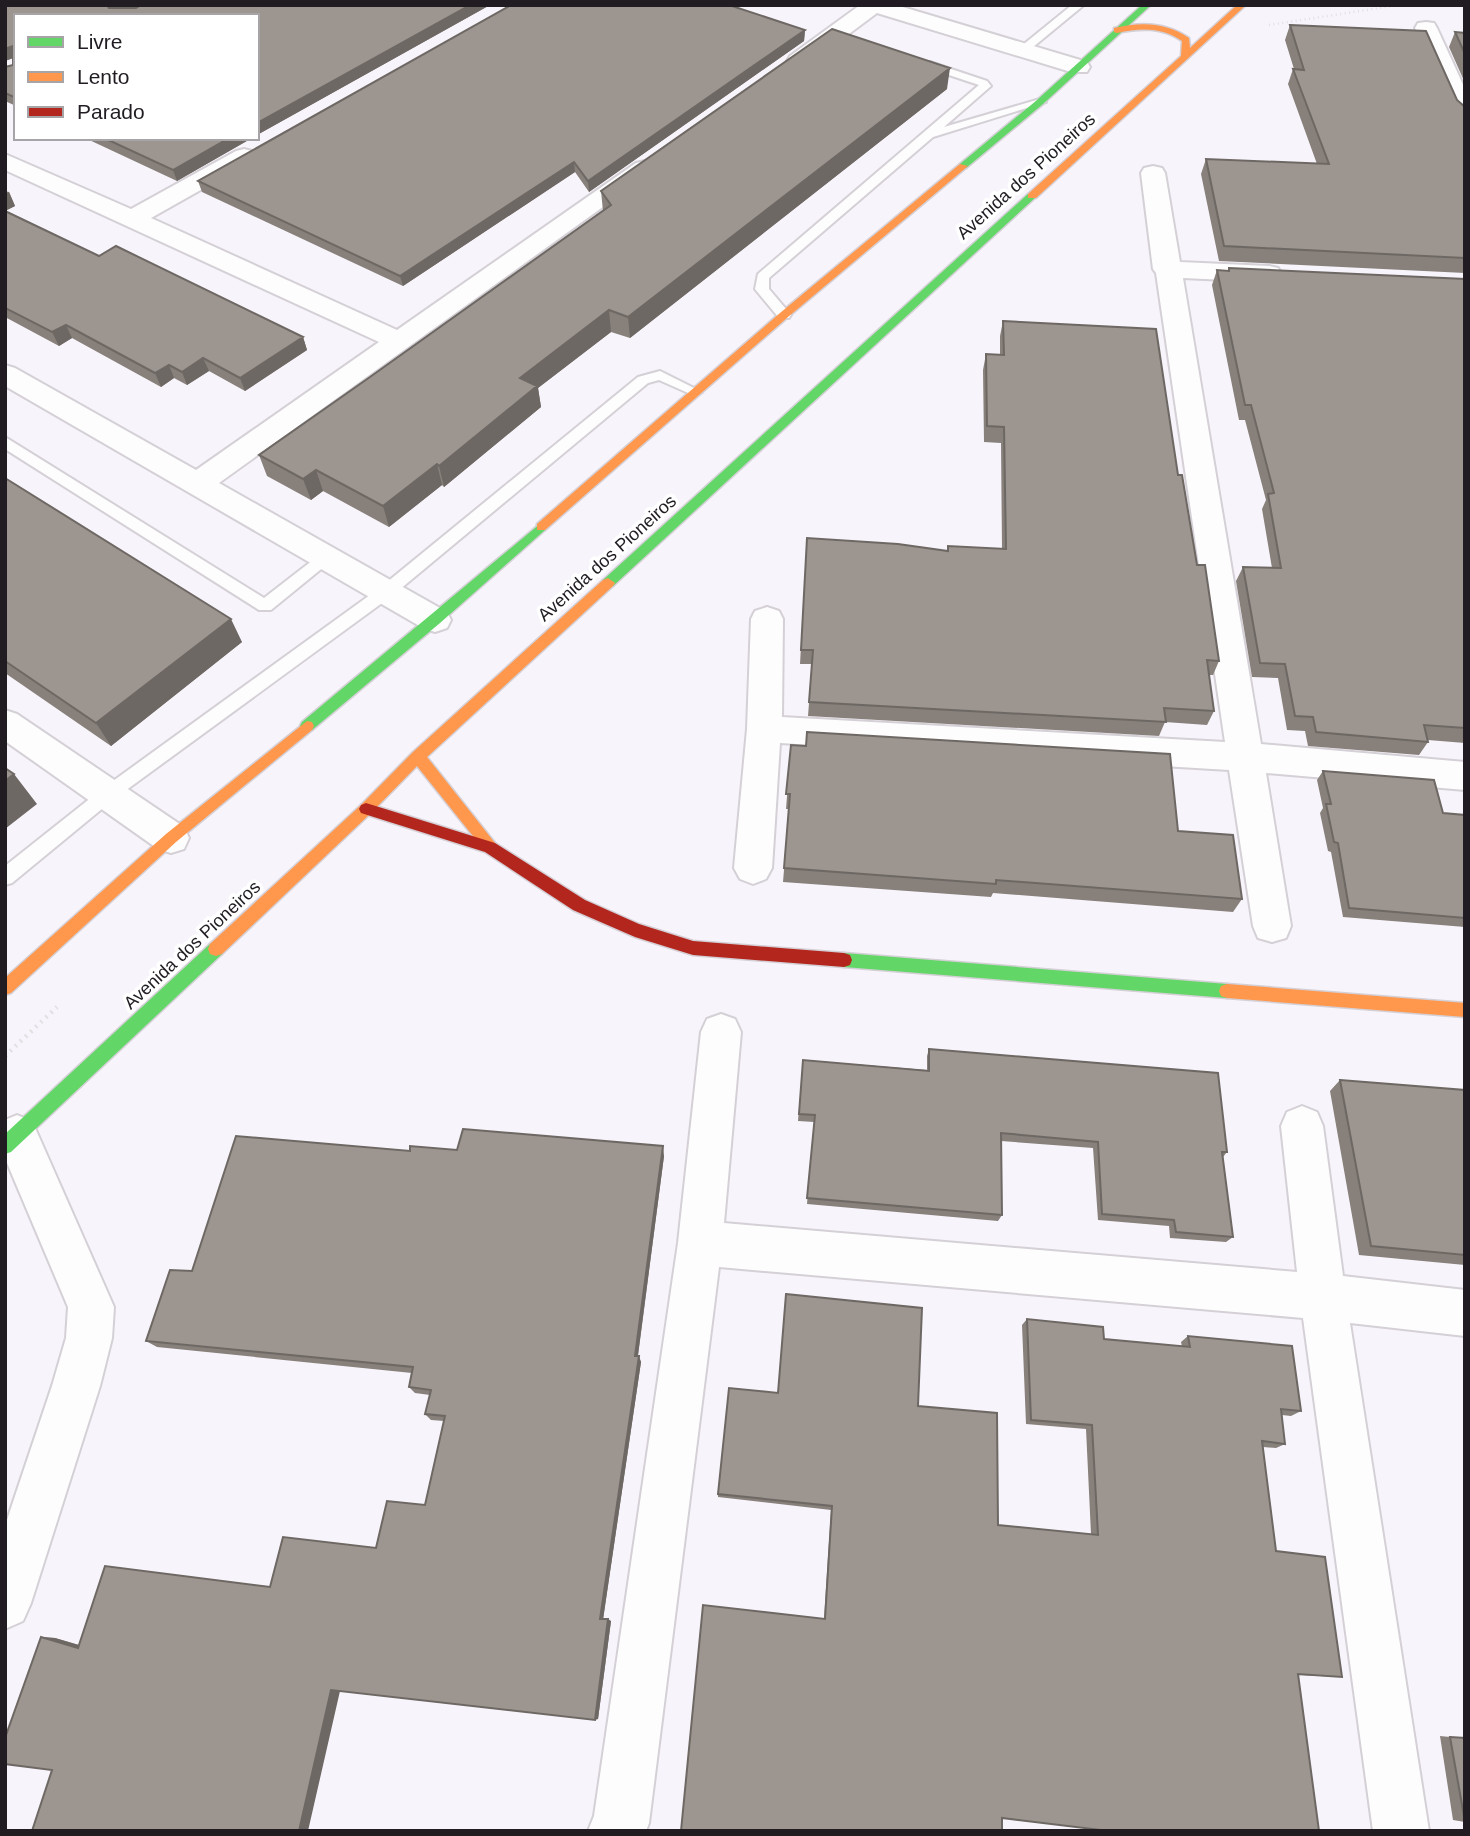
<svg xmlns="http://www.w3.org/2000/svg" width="1470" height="1836" font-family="Arial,sans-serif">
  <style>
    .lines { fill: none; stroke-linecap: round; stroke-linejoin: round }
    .lane-casing { stroke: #d4d0d6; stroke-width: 4 }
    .street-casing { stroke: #d4d0d6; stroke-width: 4 }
    .fast-casing { stroke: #d4d0d6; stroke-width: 3 }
    .slow-casing { stroke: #d4d0d6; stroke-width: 3 }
    .jam-casing { stroke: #d4d0d6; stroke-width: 3 }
    .path-far1 { stroke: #e2e0e3; stroke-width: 2.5; stroke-dasharray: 1 3.5; stroke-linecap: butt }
    .path { stroke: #e2e0e3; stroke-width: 4.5; stroke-dasharray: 2 5; stroke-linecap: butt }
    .lane { fill: #fefdfe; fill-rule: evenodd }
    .street { fill: #fefdfe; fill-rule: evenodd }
    .fast { fill: #63d668; fill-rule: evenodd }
    .slow { fill: #ff974d; fill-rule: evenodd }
    .jam { fill: #b3261e; fill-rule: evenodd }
    .wall { fill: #87807b }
    .shaded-wall { fill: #6e6864 }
    .building { fill: #9d958f; stroke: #6e6864; stroke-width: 2 }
    .labels { text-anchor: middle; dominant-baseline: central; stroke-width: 7; stroke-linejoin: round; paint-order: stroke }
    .street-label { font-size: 18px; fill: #201c22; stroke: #fff }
  </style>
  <rect width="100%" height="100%" fill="#f8f4fb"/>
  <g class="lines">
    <!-- lane casing -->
    <g class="lane-casing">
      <path id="lane" d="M1072,5H1084L1027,52H1019V48Z
        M922,62H930L987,81L991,86L944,127L1040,99L1046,102L933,137L769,278V289L791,315L789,318H779L755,289L758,274L979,85L922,66Z
        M660,371L702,392L695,396L659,380L648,383L393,595L114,799L12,883L5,885V866L102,789L381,587L638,377Z
        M5,437L264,598L322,553L328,552L336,557L271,610H259L5,449Z"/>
    </g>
    <!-- street casing -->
    <g class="street-casing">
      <path id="street" d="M860,5H896L1087,62L1090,67L1087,72H1071L877,13L806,66H790L787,61L790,56Z
        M1426,22L1434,23L1437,28L1465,89V121L1457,119L1453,114L1415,28L1418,23Z
        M244,149L252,151L256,156L252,161L151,218L397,330L636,163L645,161L654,163L657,168L219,483L447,612L451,620L447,628L435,632L423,628L5,386V365L15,368L196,470L379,342L5,170V154L131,209L236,151Z
        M1153,166L1162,168L1165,173L1180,262L1269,266L1278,268L1282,274L1278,280L1269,282L1183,278L1261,744L1465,762V790L1266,773L1291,926L1286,938L1272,942L1258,938L1253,926L1229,770L780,743L772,868L766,879L753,884L740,879L734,868L747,729L751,619L755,611L767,607L779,611L783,619L782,717L1225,742L1156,273L1153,269L1141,173L1144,168Z
        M5,710L17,714L184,827L189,838L184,849L171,853L158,849L5,741Z
        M721,1014L735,1019L741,1032L724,1223L1297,1272L1281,1126L1287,1112L1302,1106L1317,1112L1323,1126L1343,1276L1465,1290V1336L1350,1323L1429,1831H1373L1303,1318L719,1267L649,1823L646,1831H588L594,1816L678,1243L701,1032L707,1019Z
        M17,1115L32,1121L114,1307L112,1338L100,1386L31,1603L23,1621L5,1629V1526L52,1386L66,1338L68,1307L5,1158V1120Z"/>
    </g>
    <!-- fast casing -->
    <g class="fast-casing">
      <path id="fast" d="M1142,5H1151L1043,104L966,168H960V164L1037,100Z
        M1028,194L1037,196L613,586H603V580Z
        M541,523L545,524V530L440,623L312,730H302L300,726L302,722Z
        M216,942L222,944L224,949L222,954L11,1152L5,1154V1134L210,944Z
        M844,953L1227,984L1233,986L1235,991L1233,996L1227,998L844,967L838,965L836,960L838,955Z"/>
    </g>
    <!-- slow casing -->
    <g class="slow-casing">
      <path id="slow" d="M1237,5H1246L1036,198H1028V194L1181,56L1182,41C1161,27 1141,28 1117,33L1114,32V28C1141,22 1165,22 1189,38L1190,48Z
        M960,164L968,166L788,317L545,530H537V524L780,313Z
        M608,578L615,583L613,586L427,757L495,843L498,847L495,851H485L417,766L371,813L222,954L216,956L210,954L208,949L210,944L361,805L413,752L603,580Z
        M307,721L312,722L314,726L312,730L176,842L11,993L5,995V978L166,834Z
        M1227,984L1465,1003V1017L1227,998L1221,996L1219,991L1221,986Z"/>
    </g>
    <!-- jam casing -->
    <g class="jam-casing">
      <path id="jam" d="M366,803L495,843L585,900L639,924L693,941L844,953L850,955L852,960L850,965L844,967L693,955L635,937L573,910L485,852L361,813L359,809L361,805Z"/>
    </g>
    <!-- path-far1 -->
    <path class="path-far1" d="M1269,25L1399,5"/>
    <!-- path -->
    <path class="path" d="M5,1056L57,1007"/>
    <!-- lane -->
    <use href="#lane" class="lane"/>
    <!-- street -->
    <use href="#street" class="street"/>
    <!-- fast -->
    <use href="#fast" class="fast"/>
    <!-- slow -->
    <use href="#slow" class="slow"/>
    <!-- jam -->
    <use href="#jam" class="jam"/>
  </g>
  <!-- wall -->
  <path class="wall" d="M5,5H124L120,8H136L141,5H490L257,135L16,16V106L5,101V67L13,65V58L5,61Z
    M1290,25L1457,100L1465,107V273L1219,261L1201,174L1206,159L1317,164L1288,84L1293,69H1294L1285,40Z
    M805,30L804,41L589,192L575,172L403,286L202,192L198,181Z
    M1455,32L1465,33V83L1449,47Z
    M947,89L630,338L611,332L538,388L541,407L444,487L442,485L389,527L323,491L311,500L267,476L259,455L370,377L603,211L601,191Z
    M85,138H252L177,181Z
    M5,191L9,192L15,206L5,211L99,256L303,337L307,350L245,391L209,371L187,385L174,378L161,387L72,338L59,346L5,317Z
    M1229,268L1465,279V743L1428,740V742L1419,755L1308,746L1305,731L1287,730L1278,678L1252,677L1236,581L1243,567L1272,568L1262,509L1266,500L1245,420H1239L1212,285L1217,270L1228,271Z
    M1003,321L1178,475L1197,565L1219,661L1213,675H1209L1214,711L1207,725L1165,722L1159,736L808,716L812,664H800L807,538L948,551V546L1002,549L1001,443L984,442L983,370L986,354L1000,355V336Z
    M5,478L242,642L111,746L5,673Z
    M791,745L1178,831L1242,899L1233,912L993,893L991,897L783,882L789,809H786Z
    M1323,771L1443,813L1465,815V927L1343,917L1331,852L1328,851L1320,813L1323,808L1317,780Z
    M929,1049L1227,1152L1223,1157L1233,1237L1226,1242L1170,1238L1169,1226L1098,1220L1093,1148L1001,1141L1002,1215L998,1221L807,1204L814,1122L798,1121L803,1060L927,1070V1056Z
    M1340,1080L1465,1090V1265L1359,1255L1330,1091Z
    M457,1150L664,1156L638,1356L641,1362L603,1619L611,1621L598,1719L339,1691L52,1770L41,1637L55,1638L79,1645L270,1587L376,1548L425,1505L444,1421L431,1420L425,1414L430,1395L415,1393L409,1387L412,1373L157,1347L146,1341L192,1271L410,1151Z
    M1027,1319L1104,1339L1182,1347L1181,1342L1188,1336L1301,1411L1291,1416L1282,1415L1285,1444L1276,1448L1263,1447L1276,1551L1342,1677L1298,1675L824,1619L831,1510L718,1497V1494L918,1406L998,1525L1091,1534L1086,1429L1026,1424L1022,1325Z
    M1440,1736L1450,1737L1465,1822L1453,1820Z"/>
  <!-- shaded-wall -->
  <path class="shaded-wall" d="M107,5H124L110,16Z
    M470,5H490L257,135V123Z
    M805,30L804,41L589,192L588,181Z
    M13,46L16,57L5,61V49Z
    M950,68L947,89L630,338L628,317Z
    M229,138H252L177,181L173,170Z
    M574,162L575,172L403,286L400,276Z
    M9,192L15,206L5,211V194Z
    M609,310L611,332L538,388L541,407L444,487L439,466L520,378Z
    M66,325L72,338L59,346L52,332Z
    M303,337L307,350L245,391L240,378Z
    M203,358L209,371L187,385L182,372Z
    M169,365L174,378L161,387L155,373Z
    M437,464L442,485L389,527L383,506Z
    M316,470L323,491L311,500L303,479Z
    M231,619L242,642L111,746L96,723Z
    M14,774L37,804L5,829V781Z
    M663,1146L664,1156L637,1362L635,1356Z
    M639,1356L641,1362L603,1620L600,1619Z
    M608,1619L611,1621L598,1719L595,1720Z
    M41,1637L55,1638L92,1649L78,1648Z
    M331,1690L340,1691L308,1831H299Z"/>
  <!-- building -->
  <path class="building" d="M5,5H107L109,8H136L141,5H470L257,123V16H16V98L5,93V67L13,65V46L5,49Z
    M511,5H729L805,30L588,181L574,162L400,276L198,181Z
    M1290,25L1426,31L1457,100L1465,107V258L1224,246L1206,159L1329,164L1293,69L1304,70Z
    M832,29L950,68L628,317L609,310L520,378L537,386L439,466L437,464L383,506L316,470L303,479L259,455L370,377L611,205L601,191Z
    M1455,32L1465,33V54Z
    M104,138H229L173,170Z
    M5,211L99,256L116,246L303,337L240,378L203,358L182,372L169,365L155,373L66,325L52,332L5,308Z
    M1229,268L1465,279V728L1424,725L1428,742L1316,732L1313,717L1295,716L1285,664L1260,663L1243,567L1281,568L1268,494L1274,493L1251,405H1245L1217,270L1229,271Z
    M1003,321L1156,329L1178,475H1182L1197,565H1205L1219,661L1207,660L1214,711L1164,708L1166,722L809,702L813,650H801L807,538L898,544L948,551V546L1006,549L1004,427L987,426L986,354L1004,355Z
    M5,478L231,619L96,723L5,661Z
    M807,732L1170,754L1178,831L1233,835L1242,899L996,880V884L784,868L790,794H786L791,745L806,746Z
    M5,768L14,774L5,781Z
    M1323,771L1434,780L1443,813L1465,815V918L1349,908L1338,843L1334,842L1326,804H1331Z
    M929,1049L1218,1073L1227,1152H1222L1233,1237L1176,1232L1174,1220L1102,1214L1098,1142L1001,1133L1002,1215L807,1198L815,1115L799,1114L803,1060L929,1071Z
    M1340,1080L1465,1090V1255L1371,1246Z
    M463,1129L663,1146L635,1356H639L600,1619H608L595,1720L331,1690L299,1831H32L52,1770L5,1764V1738L41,1637L78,1648L105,1566L270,1587L283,1537L376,1548L387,1501L425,1505L445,1416L425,1414L431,1390L409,1387L413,1367L146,1341L170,1270L192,1271L236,1136L410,1151V1146L457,1150Z
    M786,1294L922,1308L918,1406L997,1413L998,1525L1098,1535L1092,1425L1031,1420L1027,1319L1103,1327L1104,1339L1190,1347L1188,1336L1292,1346L1301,1411L1281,1409L1285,1444L1262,1441L1276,1551L1325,1557L1342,1677L1298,1674L1319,1831H1109L1002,1818V1831H681L703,1605L825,1619L832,1506L718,1494L729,1388L778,1393Z
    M1450,1737L1465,1738V1822Z"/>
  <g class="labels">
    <!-- street labels -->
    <g class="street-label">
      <text transform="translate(1026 176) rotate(-42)">Avenida dos Pioneiros</text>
      <text transform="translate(607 558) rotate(-42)">Avenida dos Pioneiros</text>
      <text transform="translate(192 945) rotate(-43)">Avenida dos Pioneiros</text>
    </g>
  </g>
  <!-- border -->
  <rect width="1470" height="1836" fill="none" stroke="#201c22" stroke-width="14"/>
  <!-- legend -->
  <rect x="14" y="14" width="245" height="126" fill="#ffffff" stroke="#a6a4a7" stroke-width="2"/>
  <rect x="28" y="37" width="35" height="10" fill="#63d668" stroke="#a6a4a7" stroke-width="2"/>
  <text x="77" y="49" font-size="21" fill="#201c22">Livre</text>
  <rect x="28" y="72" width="35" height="10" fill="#ff974d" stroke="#a6a4a7" stroke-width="2"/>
  <text x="77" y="84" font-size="21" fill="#201c22">Lento</text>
  <rect x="28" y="107" width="35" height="10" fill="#b3261e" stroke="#a6a4a7" stroke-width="2"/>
  <text x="77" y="119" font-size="21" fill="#201c22">Parado</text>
</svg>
